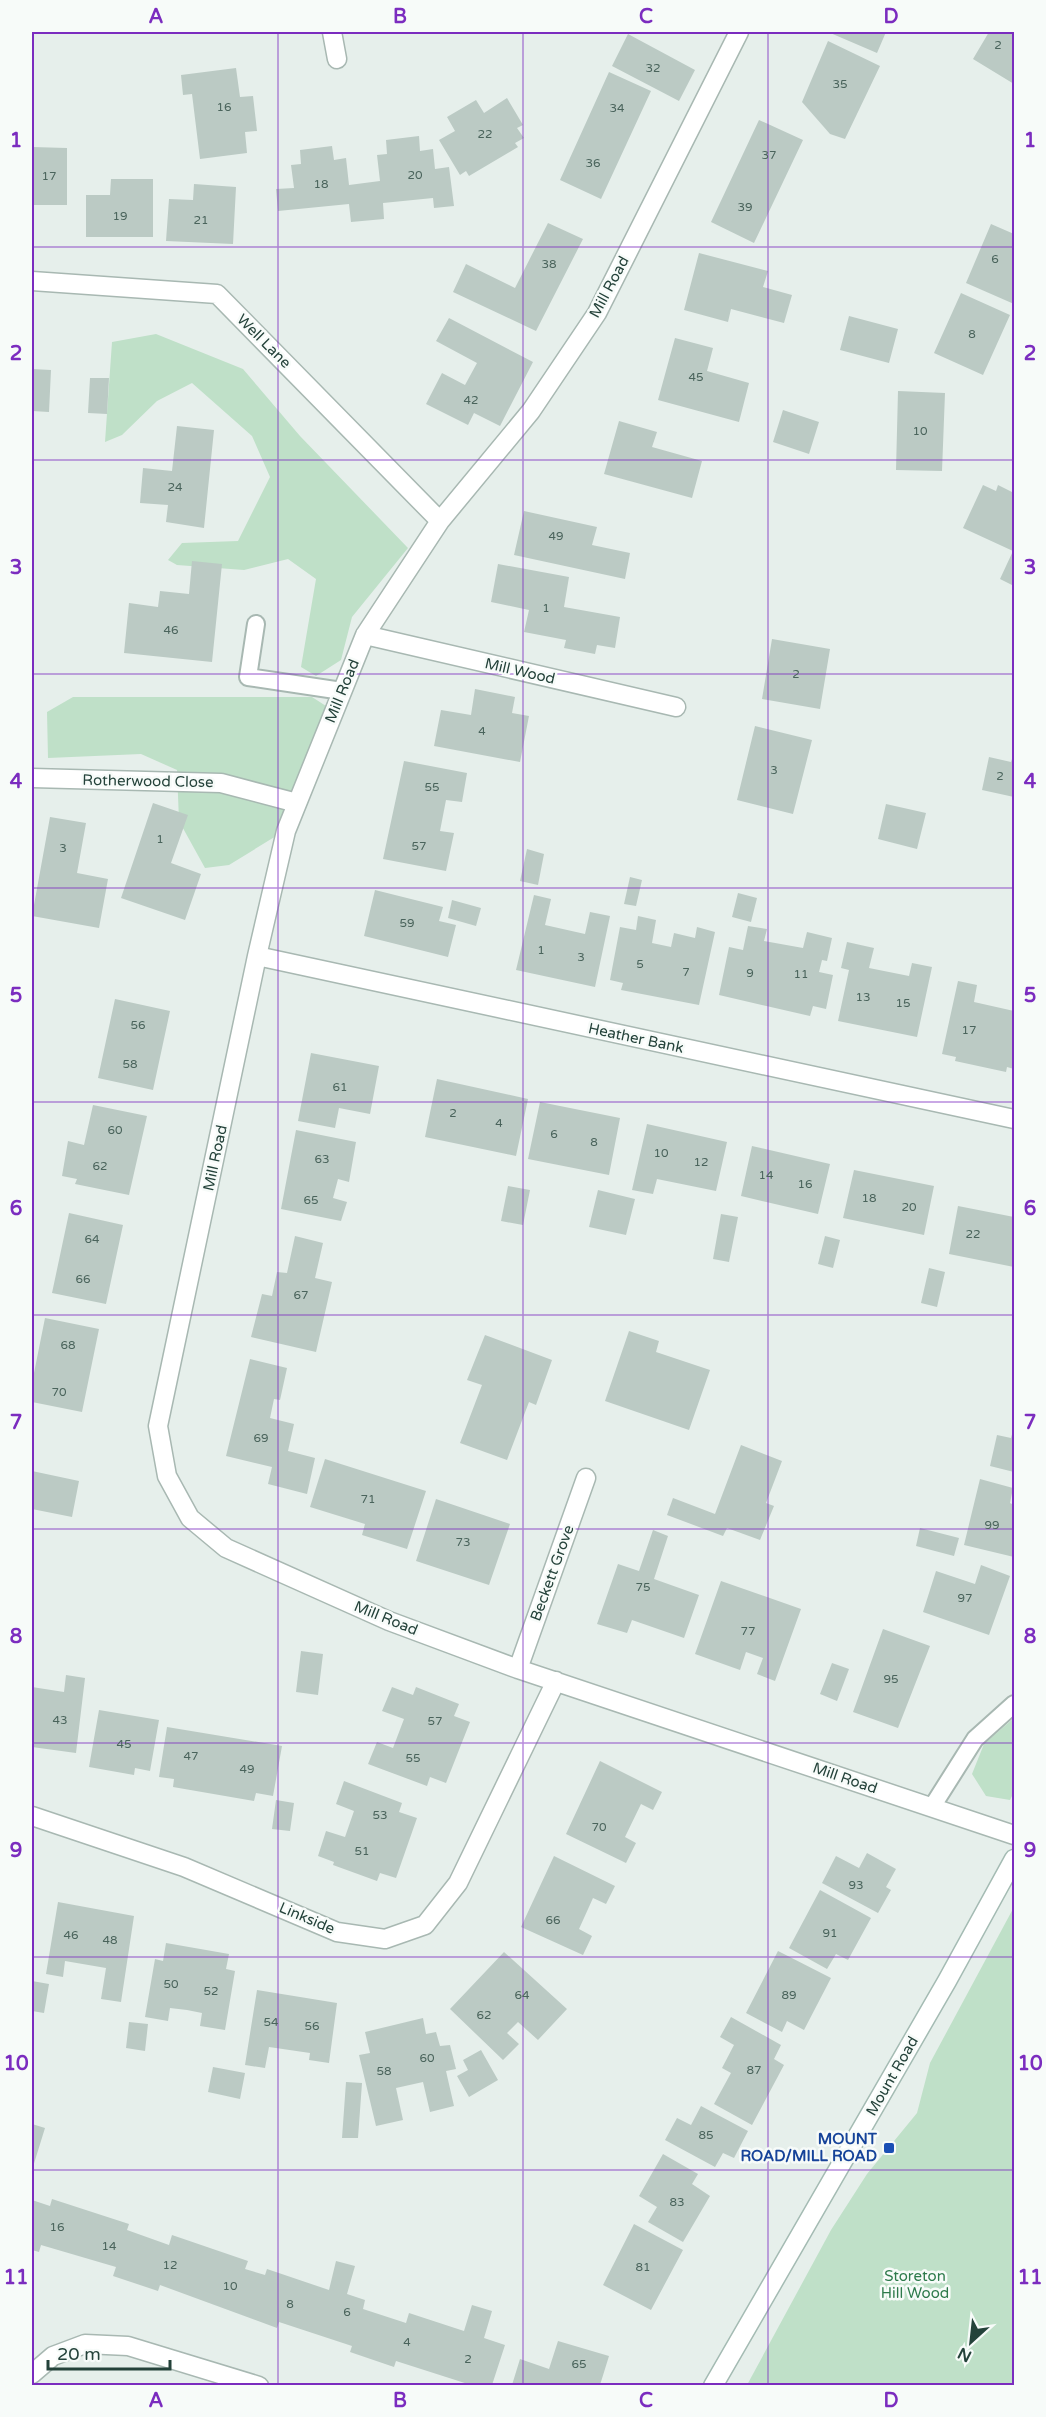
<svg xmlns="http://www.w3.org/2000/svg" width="1046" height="2417" font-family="'Varela Round',sans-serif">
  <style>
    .green { fill: #bfe0c8 }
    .building { fill: #bbcac4 }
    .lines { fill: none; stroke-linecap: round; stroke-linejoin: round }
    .service-casing { stroke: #a8b8b2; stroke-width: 20 }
    .minor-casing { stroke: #a8b8b2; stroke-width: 21 }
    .secondary-casing { stroke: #a4bbb3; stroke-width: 21 }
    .service { stroke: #fff; stroke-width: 16 }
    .minor { stroke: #fff; stroke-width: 18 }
    .secondary { stroke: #fff; stroke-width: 18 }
    .grid { fill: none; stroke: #7b2cbf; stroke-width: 1.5; stroke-opacity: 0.55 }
    .transit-dot { fill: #1a4fb4; stroke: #f7fbf9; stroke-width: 2 }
    .labels { text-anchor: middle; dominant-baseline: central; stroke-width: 5; stroke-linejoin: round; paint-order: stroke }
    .number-label { font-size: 12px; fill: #4a645c }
    .street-label { font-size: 15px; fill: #24423a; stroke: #f7fbf9 }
    .transit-label { font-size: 15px; font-weight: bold; fill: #164399; stroke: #f7fbf9; text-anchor: end }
    .park-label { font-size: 15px; fill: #2d7a4b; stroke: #f7fbf9 }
    .neatline { fill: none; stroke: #7b2cbf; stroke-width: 2 }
    .grid-label { font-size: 20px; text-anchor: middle; font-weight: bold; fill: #7b2cbf }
  </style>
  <rect width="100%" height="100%" fill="#e6efeb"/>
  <!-- green -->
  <path class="green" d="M156,334L243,369L300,436L408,548L352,617L341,660L316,676L301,667L316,579L288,559L244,570L177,565L168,560L182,543L238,541L270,477L252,436L192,383L157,401L122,435L105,442L112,342Z
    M73,697H312L326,706L281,833L229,865L205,868L179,821L177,770L141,754L48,758L47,712Z
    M1014,1718V1792L1010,1800L986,1796L972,1774L984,1744Z
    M1014,1907V2385H747L831,2230L867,2174L917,2113L930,2063Z"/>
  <!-- building -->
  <path class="building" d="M828,32H886L877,53Z
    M989,32H1014V84L973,59Z
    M628,34L695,70L679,101L612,66Z
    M828,41L880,66L845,139L830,134L802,102Z
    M236,68L240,97L253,96L257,131L245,132L247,153L200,159L192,94L183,95L181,75Z
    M609,72L651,91L601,199L560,180Z
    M507,98L523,125L517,128L524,138L515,143L518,147L469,176L466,171L460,175L439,140L455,131L447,117L476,100L484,113Z
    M759,120L803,140L754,243L711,222Z
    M419,136L420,151L433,149L435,169L449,167L454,206L434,208L433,198L383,203L384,219L351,222L349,204L278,211L276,189L294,188L291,165L301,164L300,150L332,146L334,160L346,158L349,185L380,181L377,155L387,154L386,140Z
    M32,147L67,148V205H32Z
    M111,179H153V237H86V195H110Z
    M194,184L236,187L233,244L166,241L169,199L193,200Z
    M548,223L583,239L536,331L453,292L466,264L515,288Z
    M991,224L1014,234V304L966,283Z
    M699,253L768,271L763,287L792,295L784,323L731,309L728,322L684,310Z
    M961,293L1010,315L983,375L934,353Z
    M849,316L898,329L889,363L840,350Z
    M449,318L533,362L500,426L474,413L468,425L426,404L442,373L465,385L477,363L436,341Z
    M675,338L713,348L707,371L749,383L739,422L658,400Z
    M32,369L51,370L49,412L32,411Z
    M90,378H109L107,414L88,413Z
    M898,391L945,393L942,471L896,470Z
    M783,410L819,422L809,454L773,442Z
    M619,421L657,432L652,447L702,461L692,498L604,474Z
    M177,426L214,430L204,528L166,522L168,505L140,503L143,468L172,471Z
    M983,485L996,491L998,485L1014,493V586L1000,579L1013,551L963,528Z
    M524,511L597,527L592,545L630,553L625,579L514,555Z
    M192,561L222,564L212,662L124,653L129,603L158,607L160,591L189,594Z
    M498,564L569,577L564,607L620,617L615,648L597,645L595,654L564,648L566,640L524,632L529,610L491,602Z
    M772,639L830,649L820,709L762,699Z
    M475,689L515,697L512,713L529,716L520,762L434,746L441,710L471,715Z
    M755,726L812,740L793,814L737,800Z
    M1014,753V797L982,790L989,757L1011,762Z
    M404,761L467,773L462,802L446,800L440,831L454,833L446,871L383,859Z
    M153,803L188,815L171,863L201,874L185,920L121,898Z
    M886,804L926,813L917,849L878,839Z
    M50,817L86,823L77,873L108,879L99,928L32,916Z
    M527,849L544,854L538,885L520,881Z
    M630,877L642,880L636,906L624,904Z
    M375,890L443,907L439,921L456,925L448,957L364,936Z
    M738,893L757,898L751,922L732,917Z
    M534,895L551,899L545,925L585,934L590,912L610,916L595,987L516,970Z
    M452,900L481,908L476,926L448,918Z
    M638,916L656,920L652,943L671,947L674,933L695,938L697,927L715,932L699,1005L621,990L623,983L610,980L620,927L636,930Z
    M748,926L767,929L764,941L803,948L807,932L832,938L827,961L822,960L819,972L833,975L826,1009L813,1006L810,1016L719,995L729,947L743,950Z
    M847,942L874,948L869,968L909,976L912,963L932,967L917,1037L838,1021L849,970L841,968Z
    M958,981L977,985L974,1002L1014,1011V1069L1007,1067L1006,1072L955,1061L956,1057L942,1054Z
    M115,999L170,1011L153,1090L98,1078Z
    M311,1053L379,1066L370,1114L339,1108L335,1128L298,1121Z
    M437,1079L528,1099L516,1156L425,1137Z
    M540,1102L620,1118L609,1175L528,1159Z
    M93,1105L147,1116L129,1195L75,1184L77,1179L62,1176L68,1141L84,1145Z
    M647,1124L727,1142L716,1191L657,1179L653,1194L632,1190Z
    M296,1130L356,1142L349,1182L338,1179L333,1198L347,1202L341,1221L281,1209Z
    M752,1146L830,1164L818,1214L741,1196Z
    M854,1170L934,1186L924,1235L843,1218Z
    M508,1186L530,1190L523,1225L501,1221Z
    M598,1190L635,1199L626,1235L589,1227Z
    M958,1206L1014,1217V1267L949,1254Z
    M69,1213L123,1225L106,1304L52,1293Z
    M721,1214L738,1217L729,1262L713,1259Z
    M295,1236L323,1243L315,1278L332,1282L316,1352L251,1337L262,1294L272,1296L277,1272L287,1273Z
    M825,1236L840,1240L833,1268L818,1264Z
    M929,1268L945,1272L937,1307L921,1303Z
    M45,1318L99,1329L82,1412L32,1402V1383Z
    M629,1331L659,1341L656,1352L710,1370L689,1430L605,1401Z
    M485,1335L552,1360L536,1405L529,1402L507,1460L460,1443L482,1385L467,1380Z
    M250,1359L287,1368L280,1400L274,1399L270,1418L294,1424L288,1451L315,1458L307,1494L268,1484L272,1467L226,1456Z
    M1014,1427V1472L990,1466L997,1435L1011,1438Z
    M741,1445L782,1461L766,1503L774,1506L760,1540L727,1528L723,1536L667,1515L673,1498L715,1514Z
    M325,1459L426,1491L407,1549L362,1535L365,1524L310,1507Z
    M32,1471L79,1481L72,1517L32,1509Z
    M980,1479L1013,1488L1010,1503L1014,1505V1557L964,1545Z
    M436,1499L510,1524L489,1585L416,1561Z
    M920,1528L959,1538L954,1556L916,1546Z
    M653,1530L668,1536L654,1579L699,1595L684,1638L632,1620L627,1633L597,1624L618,1564L639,1571Z
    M981,1565L1010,1576L989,1635L923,1612L936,1571L975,1584Z
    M721,1581L801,1609L775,1681L757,1674L763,1658L746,1652L740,1670L695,1654Z
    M883,1629L930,1646L898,1728L853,1712Z
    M301,1651L323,1654L318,1695L296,1692Z
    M832,1663L849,1669L837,1701L820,1694Z
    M66,1675L85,1678L76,1753L32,1747V1687L64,1692Z
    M392,1687L413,1695L416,1687L459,1704L454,1716L470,1722L446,1783L430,1777L427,1786L368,1764L377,1742L393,1748L404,1719L382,1711Z
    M99,1710L159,1720L150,1771L135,1768L134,1775L89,1767Z
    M167,1727L282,1746L273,1796L256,1793L254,1801L173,1787L174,1779L159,1777Z
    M600,1761L662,1792L653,1810L641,1804L625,1837L636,1843L626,1863L566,1834Z
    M344,1781L402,1803L399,1812L417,1818L396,1878L380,1873L377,1881L333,1865L334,1862L318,1856L326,1831L345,1837L354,1811L336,1804Z
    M276,1800L294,1803L290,1831L272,1829Z
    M867,1853L896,1869L886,1887L891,1890L878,1913L822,1883L836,1856L859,1868Z
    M554,1856L615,1886L606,1904L593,1898L579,1929L592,1936L583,1955L521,1927Z
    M820,1890L871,1918L848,1960L836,1954L827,1969L789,1948Z
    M58,1902L134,1916L121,2002L101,1999L106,1968L65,1961L63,1977L46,1974Z
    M166,1943L229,1954L226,1969L235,1971L225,2030L200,2026L202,2013L187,2010L170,2008L168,2021L145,2017L155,1959L163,1961Z
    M778,1951L831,1978L804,2030L787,2021L782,2032L746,2013Z
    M504,1952L567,2009L538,2040L518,2022L507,2033L519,2044L503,2060L450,2009Z
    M32,1981L49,1984L44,2013L32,2011Z
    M257,1990L337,2003L329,2063L309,2060L310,2053L269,2047L265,2068L245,2065Z
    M731,2017L781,2045L774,2059L784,2065L752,2125L714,2104L731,2073L722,2068L734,2045L720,2037Z
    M423,2018L426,2034L436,2032L440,2046L450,2045L456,2069L446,2071L454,2106L430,2112L423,2082L396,2088L403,2120L376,2126L359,2055L370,2053L365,2032Z
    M129,2022L148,2024L145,2051L126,2048Z
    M481,2050L498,2080L469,2097L457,2076L468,2070L463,2060Z
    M213,2067L245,2073L240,2099L208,2092Z
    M346,2082L362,2083L358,2138H342Z
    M701,2106L748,2131L734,2158L723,2153L715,2167L665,2140L677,2118L691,2125Z
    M32,2124L45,2128L32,2170Z
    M663,2154L698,2174L692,2184L710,2196L683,2242L648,2222L657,2207L639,2196Z
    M52,2199L129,2224L127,2230L169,2245L172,2235L248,2261L245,2269L265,2275L267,2269L329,2290L336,2261L355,2266L347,2294L365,2300L363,2309L406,2323L409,2313L464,2331L472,2305L492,2311L484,2338L505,2345L492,2385H471L396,2361L394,2367L350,2352L352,2346L279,2322L277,2328L160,2285L158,2291L113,2276L116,2267L41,2245L39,2252L32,2250V2200L50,2206Z
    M634,2224L683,2250L651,2310L603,2285Z
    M558,2341L609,2356L600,2385H512L520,2359L549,2369Z"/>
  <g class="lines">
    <!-- service casing -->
    <g class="service-casing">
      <path id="service" d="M256,624L248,677L342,691
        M932,1807L975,1739L1014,1704"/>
    </g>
    <!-- minor casing -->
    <g class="minor-casing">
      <path id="minor" d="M332,32L337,59
        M739,32L597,313L531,411L440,521L365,635L286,831L257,956L158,1426L167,1476L190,1518L226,1548L389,1621L518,1669L1014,1835
        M32,281L217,294L440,521
        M365,635L676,707
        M32,778L221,783L297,803
        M257,956L1014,1119
        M518,1669L586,1478
        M32,1816L184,1867L337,1932L385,1939L425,1925L458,1883L556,1681
        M32,2374L53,2356L85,2344L128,2346L259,2386"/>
    </g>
    <!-- secondary casing -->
    <g class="secondary-casing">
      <path id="secondary" d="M713,2386L947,1981L1014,1859"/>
    </g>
    <!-- service -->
    <use href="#service" class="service"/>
    <!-- minor -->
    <use href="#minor" class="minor"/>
    <!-- secondary -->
    <use href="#secondary" class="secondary"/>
  </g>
  <!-- grid -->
  <path class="grid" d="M278,32V2386M523,32V2386M768,32V2386M32,247H1014M32,460H1014M32,674H1014M32,888H1014M32,1102H1014M32,1315H1014M32,1529H1014M32,1743H1014M32,1957H1014M32,2170H1014"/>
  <!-- markers -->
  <rect class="transit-dot" x="883" y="2142" width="12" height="12" rx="3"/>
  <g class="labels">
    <!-- number labels -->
    <g class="number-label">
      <text x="998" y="45">2</text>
      <text x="653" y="68">32</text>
      <text x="840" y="84">35</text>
      <text x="224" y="107">16</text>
      <text x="617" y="108">34</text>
      <text x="485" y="134">22</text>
      <text x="769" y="155">37</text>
      <text x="593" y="163">36</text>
      <text x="415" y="175">20</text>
      <text x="49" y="176">17</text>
      <text x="321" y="184">18</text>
      <text x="745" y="207">39</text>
      <text x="120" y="216">19</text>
      <text x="201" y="220">21</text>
      <text x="995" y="259">6</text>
      <text x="549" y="264">38</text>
      <text x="972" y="334">8</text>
      <text x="696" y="377">45</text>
      <text x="471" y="400">42</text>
      <text x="920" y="431">10</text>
      <text x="175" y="487">24</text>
      <text x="556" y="536">49</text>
      <text x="546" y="608">1</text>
      <text x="171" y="630">46</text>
      <text x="796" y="674">2</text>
      <text x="482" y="731">4</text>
      <text x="774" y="770">3</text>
      <text x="1000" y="776">2</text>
      <text x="432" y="787">55</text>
      <text x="160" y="839">1</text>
      <text x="419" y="846">57</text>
      <text x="63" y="848">3</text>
      <text x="407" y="923">59</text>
      <text x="541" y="950">1</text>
      <text x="581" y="957">3</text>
      <text x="640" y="964">5</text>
      <text x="686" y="972">7</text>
      <text x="750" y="973">9</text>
      <text x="801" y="974">11</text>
      <text x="863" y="997">13</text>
      <text x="903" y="1003">15</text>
      <text x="138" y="1025">56</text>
      <text x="969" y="1030">17</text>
      <text x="130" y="1064">58</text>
      <text x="340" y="1087">61</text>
      <text x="453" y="1113">2</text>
      <text x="499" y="1123">4</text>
      <text x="115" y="1130">60</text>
      <text x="554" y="1134">6</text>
      <text x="594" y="1142">8</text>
      <text x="661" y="1153">10</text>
      <text x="322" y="1159">63</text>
      <text x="701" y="1162">12</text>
      <text x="100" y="1166">62</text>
      <text x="766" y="1175">14</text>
      <text x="805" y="1184">16</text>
      <text x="869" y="1198">18</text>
      <text x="311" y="1200">65</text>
      <text x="909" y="1207">20</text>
      <text x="973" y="1234">22</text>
      <text x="92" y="1239">64</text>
      <text x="83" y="1279">66</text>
      <text x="301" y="1295">67</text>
      <text x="68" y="1345">68</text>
      <text x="59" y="1392">70</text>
      <text x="261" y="1438">69</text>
      <text x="368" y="1499">71</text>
      <text x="992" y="1525">99</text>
      <text x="463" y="1542">73</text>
      <text x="643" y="1587">75</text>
      <text x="965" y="1598">97</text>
      <text x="748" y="1631">77</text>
      <text x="891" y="1679">95</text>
      <text x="60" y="1720">43</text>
      <text x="435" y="1721">57</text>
      <text x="124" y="1744">45</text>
      <text x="191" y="1756">47</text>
      <text x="413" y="1758">55</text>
      <text x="247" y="1769">49</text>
      <text x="380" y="1815">53</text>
      <text x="599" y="1827">70</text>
      <text x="362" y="1851">51</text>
      <text x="856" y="1885">93</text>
      <text x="553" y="1920">66</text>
      <text x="830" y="1933">91</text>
      <text x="71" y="1935">46</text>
      <text x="110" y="1940">48</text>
      <text x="171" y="1984">50</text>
      <text x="211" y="1991">52</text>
      <text x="522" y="1995">64</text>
      <text x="789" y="1995">89</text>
      <text x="484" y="2015">62</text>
      <text x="271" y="2022">54</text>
      <text x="312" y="2026">56</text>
      <text x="427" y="2058">60</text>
      <text x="754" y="2070">87</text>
      <text x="384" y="2071">58</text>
      <text x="706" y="2135">85</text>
      <text x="677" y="2202">83</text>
      <text x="57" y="2227">16</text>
      <text x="109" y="2246">14</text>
      <text x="170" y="2265">12</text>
      <text x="643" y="2267">81</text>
      <text x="230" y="2286">10</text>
      <text x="290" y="2304">8</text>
      <text x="347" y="2312">6</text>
      <text x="407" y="2342">4</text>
      <text x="468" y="2359">2</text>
      <text x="579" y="2364">65</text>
    </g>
    <!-- street labels -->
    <g class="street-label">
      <text transform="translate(609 287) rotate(-62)">Mill Road</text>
      <text transform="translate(264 341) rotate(45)">Well Lane</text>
      <text transform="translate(520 671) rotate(13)">Mill Wood</text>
      <text transform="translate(342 691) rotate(-68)">Mill Road</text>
      <text transform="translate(148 781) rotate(1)">Rotherwood Close</text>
      <text transform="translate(636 1038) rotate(12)">Heather Bank</text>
      <text transform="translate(215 1158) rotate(-78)">Mill Road</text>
      <text transform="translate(552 1573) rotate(-70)">Beckett Grove</text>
      <text transform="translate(386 1618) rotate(22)">Mill Road</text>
      <text transform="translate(845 1778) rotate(19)">Mill Road</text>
      <text transform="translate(307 1918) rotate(23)">Linkside</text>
      <text transform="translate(892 2076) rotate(-60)">Mount Road</text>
    </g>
    <!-- transit labels -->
    <g class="transit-label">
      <text x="877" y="2139">MOUNT<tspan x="877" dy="17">ROAD/MILL ROAD</tspan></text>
    </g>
    <!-- park labels -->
    <g class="park-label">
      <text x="915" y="2276">Storeton<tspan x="915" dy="17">Hill Wood</tspan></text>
    </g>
  </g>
  <!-- border -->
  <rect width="1046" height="2417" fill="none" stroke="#f7fbf9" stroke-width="66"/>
  <!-- north arrow -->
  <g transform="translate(971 2342) rotate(207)" stroke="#f7fbf9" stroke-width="4.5" paint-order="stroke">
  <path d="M0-4.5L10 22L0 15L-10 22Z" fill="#24423a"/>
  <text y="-9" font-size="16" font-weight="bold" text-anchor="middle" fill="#24423a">N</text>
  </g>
  <!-- scale -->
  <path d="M48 2360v9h122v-9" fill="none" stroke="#24423a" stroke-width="3"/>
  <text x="57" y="2360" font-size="18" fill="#24423a" stroke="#f7fbf9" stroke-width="4.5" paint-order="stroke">20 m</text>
  <rect x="33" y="33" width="980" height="2351" class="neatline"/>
  <g class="grid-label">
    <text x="156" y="23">A</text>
    <text x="400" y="23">B</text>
    <text x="646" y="23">C</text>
    <text x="891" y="23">D</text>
    <text x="16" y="147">1</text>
    <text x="1030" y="147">1</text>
    <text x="16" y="360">2</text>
    <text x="1030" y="360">2</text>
    <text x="16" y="574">3</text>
    <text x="1030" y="574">3</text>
    <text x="16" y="788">4</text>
    <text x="1030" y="788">4</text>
    <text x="16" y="1002">5</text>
    <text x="1030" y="1002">5</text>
    <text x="16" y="1215">6</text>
    <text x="1030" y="1215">6</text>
    <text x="16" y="1429">7</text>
    <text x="1030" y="1429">7</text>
    <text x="16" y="1643">8</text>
    <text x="1030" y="1643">8</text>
    <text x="16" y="1857">9</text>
    <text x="1030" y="1857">9</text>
    <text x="16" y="2070">10</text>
    <text x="1030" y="2070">10</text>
    <text x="16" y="2284">11</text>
    <text x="1030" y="2284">11</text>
    <text x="156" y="2407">A</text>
    <text x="400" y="2407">B</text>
    <text x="646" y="2407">C</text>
    <text x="891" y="2407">D</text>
  </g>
</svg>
